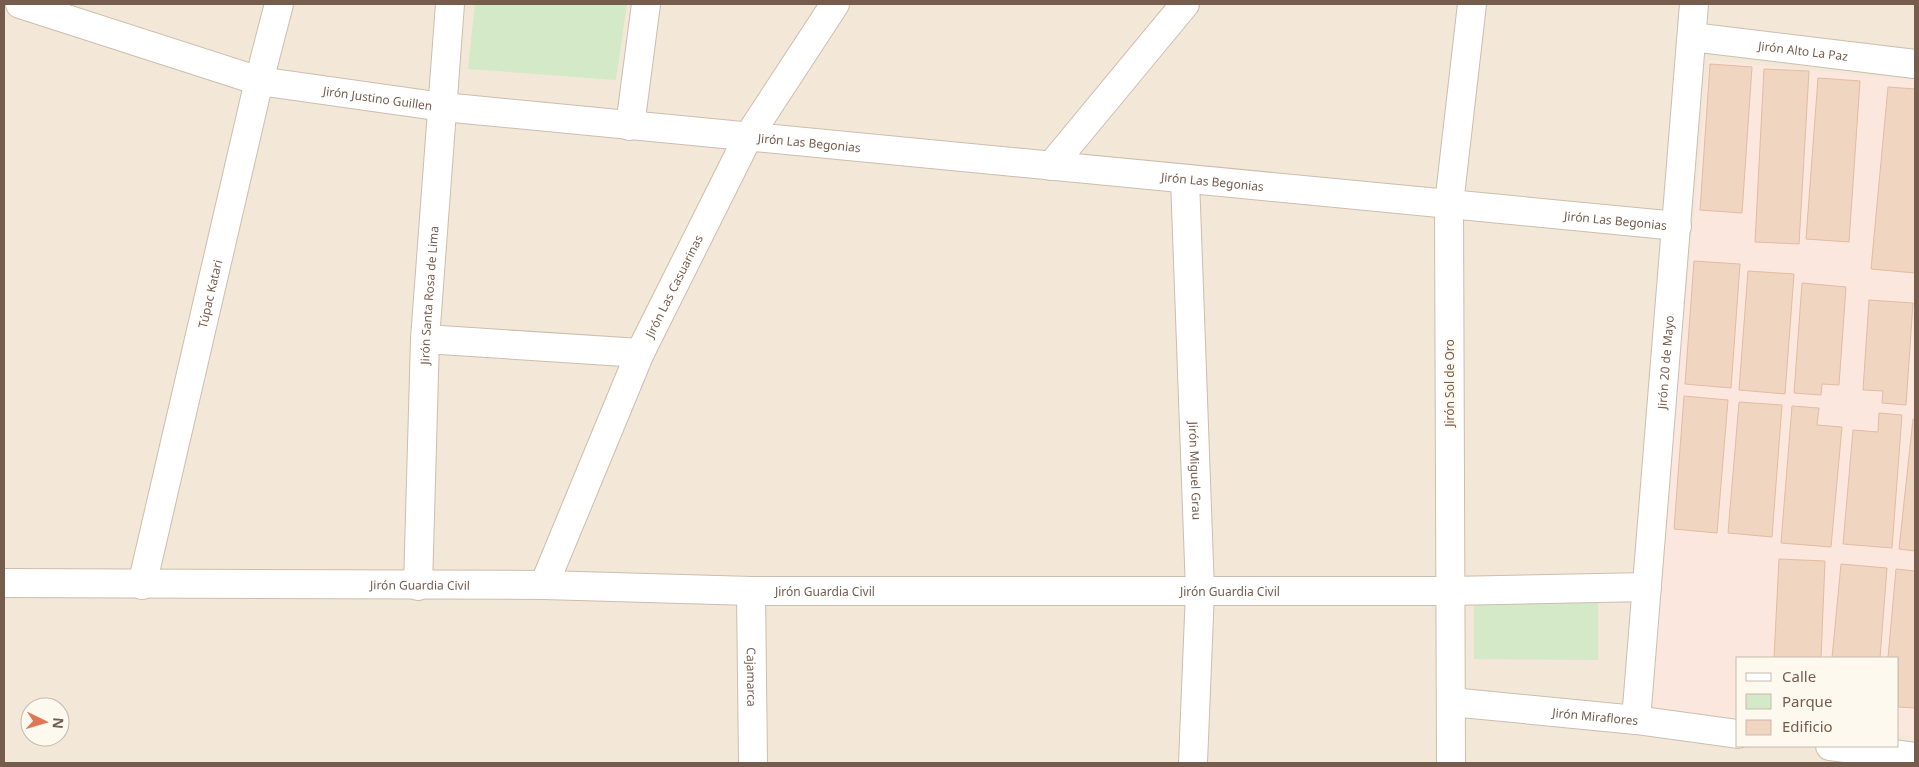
<svg xmlns="http://www.w3.org/2000/svg" width="1919" height="767" font-family="'Noto Sans',sans-serif">
  <style>
    .residential { fill: #f3e7d7; fill-rule: evenodd }
    .commercial { fill: #fbe7dd }
    .green { fill: #d4e9c7 }
    .building { fill: #f0d5c1; stroke: #e2bca2 }
    .lines { fill: none; stroke-linecap: round; stroke-linejoin: round }
    .street-casing { stroke: #cdbdaf; stroke-width: 30 }
    .street { stroke: #fff; stroke-width: 28 }
    .labels { text-anchor: middle; dominant-baseline: central; stroke-width: 4; stroke-linejoin: round; paint-order: stroke }
    .street-label { font-size: 12px; fill: #755c4d; stroke: #fef9ef }
  </style>
  <rect width="100%" height="100%" fill="#fcf5e9"/>
  <!-- residential -->
  <path class="residential" d="M4,4H1915V763H4ZM1738,658H1898V746H1738ZM30,707H60V737H30Z"/>
  <!-- commercial -->
  <path class="commercial" d="M1709,60L1915,80V737L1898,735V658H1738V719L1645,710Z"/>
  <!-- green -->
  <path class="green" d="M475,4H627L616,80L468,69Z
    M1474,598L1598,599V660L1474,659Z"/>
  <!-- building -->
  <path class="building" d="M1710,64L1752,67L1742,213L1700,210Z
    M1764,69L1809,71L1799,244L1755,242Z
    M1818,78L1860,81L1849,242L1806,239Z
    M1888,87L1915,89V273L1871,269Z
    M1694,261L1740,264L1731,388L1685,384Z
    M1748,271L1794,274L1785,394L1739,390Z
    M1802,283L1846,287L1839,385L1822,384L1821,395L1794,393Z
    M1869,300L1913,303L1906,405L1882,403L1883,391L1863,390Z
    M1684,396L1728,400L1717,533L1674,529Z
    M1739,402L1782,405L1772,537L1728,533Z
    M1792,406L1819,408L1817,425L1842,427L1831,547L1781,543Z
    M1879,413L1902,415L1892,548L1843,544L1853,430L1878,432Z
    M1913,419H1915V551L1899,549Z
    M1779,559L1825,561L1821,658H1774Z
    M1841,564L1887,568L1880,658H1832Z
    M1896,569L1915,571V708L1898,707V658H1888Z"/>
  <g class="lines">
    <!-- street casing -->
    <g class="street-casing">
      <g id="street">
        <path id="s1" d="M20,4L259,81L443,107L1677,226"/>
        <path id="s2" d="M1692,37L1915,64"/>
        <path d="M630,126L646,4"/>
        <path d="M1051,166L1185,4"/>
        <path id="s3" d="M1185,179L1200,591L1193,763"/>
        <path d="M425,339L640,353"/>
        <path id="s4" d="M4,583L544,585L751,591H1449L1647,587"/>
        <path id="s5" d="M142,585L259,81L279,4"/>
        <path id="s6" d="M544,585L640,353L748,137L835,4"/>
        <path id="s7" d="M418,586L425,339L450,4"/>
        <path id="s8" d="M751,591L753,763"/>
        <path id="s9" d="M1451,702L1636,720L1738,734"/>
        <path id="s10" d="M1636,720L1694,4"/>
        <path d="M1830,746L1915,757"/>
        <path d="M1451,763L1449,204L1472,4"/>
      </g>
    </g>
    <!-- street -->
    <use href="#street" class="street"/>
  </g>
  <g class="labels">
    <!-- street labels -->
    <g class="street-label">
      <text stroke="none"><textPath href="#s2" startOffset="112">Jirón Alto La Paz</textPath></text>
      <text stroke="none"><textPath href="#s1" startOffset="371">Jirón Justino Guillen</textPath></text>
      <text stroke="none"><textPath href="#s1" startOffset="805">Jirón Las Begonias</textPath></text>
      <text stroke="none"><textPath href="#s1" startOffset="1210">Jirón Las Begonias</textPath></text>
      <text stroke="none"><textPath href="#s1" startOffset="1615">Jirón Las Begonias</textPath></text>
      <text stroke="none"><textPath href="#s6" startOffset="326">Jirón Las Casuarinas</textPath></text>
      <text stroke="none"><textPath href="#s5" startOffset="299">Túpac Katari</textPath></text>
      <text stroke="none"><textPath href="#s7" startOffset="291">Jirón Santa Rosa de Lima</textPath></text>
      <text stroke="none"><textPath href="#s10" startOffset="359">Jirón 20 de Mayo</textPath></text>
      <text transform="translate(1449 383) rotate(-90)">Jirón Sol de Oro</text>
      <text stroke="none"><textPath href="#s3" startOffset="292">Jirón Miguel Grau</textPath></text>
      <text stroke="none"><textPath href="#s4" startOffset="416">Jirón Guardia Civil</textPath></text>
      <text stroke="none"><textPath href="#s4" startOffset="821">Jirón Guardia Civil</textPath></text>
      <text stroke="none"><textPath href="#s4" startOffset="1226">Jirón Guardia Civil</textPath></text>
      <text stroke="none"><textPath href="#s8" startOffset="86">Cajamarca</textPath></text>
      <text stroke="none"><textPath href="#s9" startOffset="145">Jirón Miraflores</textPath></text>
    </g>
  </g>
  <!-- border -->
  <rect width="1919" height="767" fill="none" stroke="#755c4d" stroke-width="10"/>
  <!-- legend -->
  <rect x="1736" y="657" width="162" height="90" fill="#fef9ef" stroke="#c7baae"/>
  <rect x="1746" y="673" width="25" height="8" fill="#ffffff" stroke="#c7baae"/>
  <text x="1782" y="682" font-size="15" fill="#755c4d">Calle</text>
  <rect x="1746" y="694" width="25" height="15" fill="#d4e9c7" stroke="#c7baae"/>
  <text x="1782" y="707" font-size="15" fill="#755c4d">Parque</text>
  <rect x="1746" y="720" width="25" height="15" fill="#f0d5c1" stroke="#c7baae"/>
  <text x="1782" y="732" font-size="15" fill="#755c4d">Edificio</text>
  <!-- north arrow -->
  <g transform="translate(45 722) rotate(95)"><circle r="24" fill="#fef9ef" stroke="#c7baae"/>
  <path d="M0-4L9 19L0 12L-9 19Z" fill="#e07653"/>
  <text y="-8" font-size="14" font-weight="bold" text-anchor="middle" fill="#755c4d">N</text>
  </g>
</svg>
